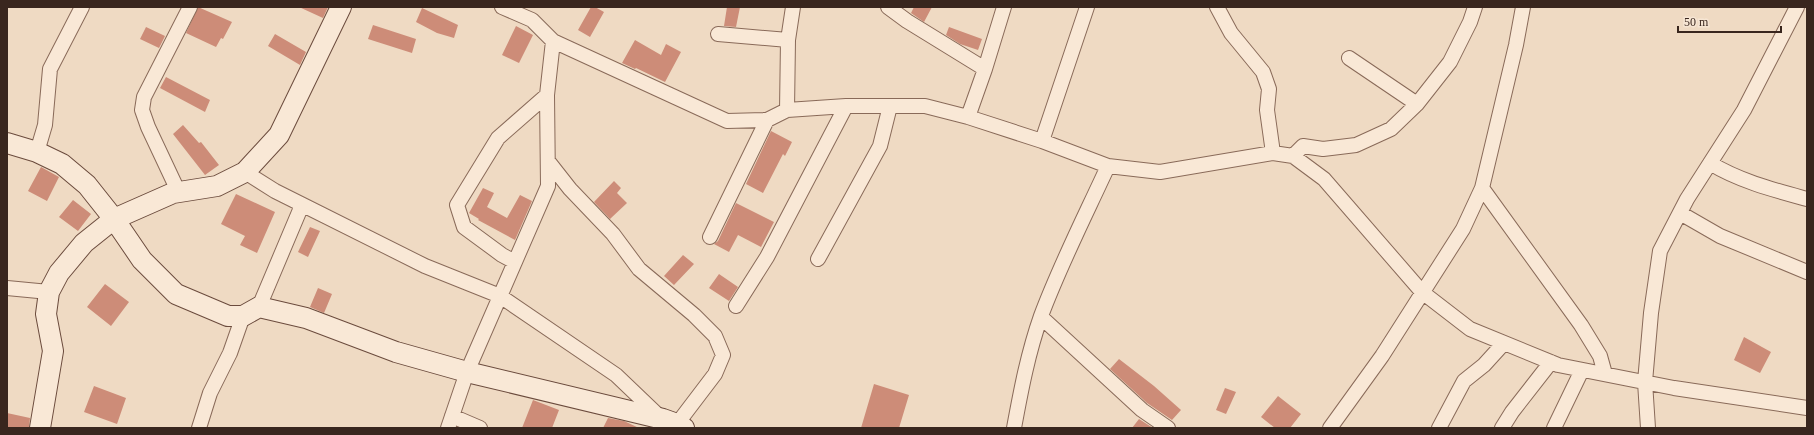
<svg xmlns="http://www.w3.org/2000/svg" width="1814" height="435" font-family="'Times New Roman',serif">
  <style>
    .building { fill: #cd8c78 }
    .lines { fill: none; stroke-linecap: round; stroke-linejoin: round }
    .street-casing { stroke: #896a59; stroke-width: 16 }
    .secondary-casing { stroke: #6b4b3d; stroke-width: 22 }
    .street { stroke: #f9e8d6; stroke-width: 14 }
    .secondary { stroke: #f9e8d6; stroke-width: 20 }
  </style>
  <rect width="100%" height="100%" fill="#efdac3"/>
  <!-- building -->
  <path class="building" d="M198,7L232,22L223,39L221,38L216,47L186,33Z
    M299,7H328L323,18Z
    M591,7H595L604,12L590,37L578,30Z
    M727,7H740L736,27L724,26Z
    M914,7H932L924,22L911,13Z
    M422,8L458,25L454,38L437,33L416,22Z
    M373,25L416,39L412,53L368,39Z
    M516,26L533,35L519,63L502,55Z
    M146,27L165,36L159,48L140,39Z
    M949,27L982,39L978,50L960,44L946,35Z
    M275,34L306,52L300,65L268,46Z
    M635,40L661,55L666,44L681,52L665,82L636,68L635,69L622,63Z
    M166,77L210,100L205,112L160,88Z
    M183,125L199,143L201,142L219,165L205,175L173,134Z
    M771,131L792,142L785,156L783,154L763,193L746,184Z
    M41,167L59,177L47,201L28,191Z
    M614,181L621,188L617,193L627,203L610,219L594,202Z
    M483,188L494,193L487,207L507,218L520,195L532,201L515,240L478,220L479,219L469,213Z
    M236,194L275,212L257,253L240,245L245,236L221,224Z
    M73,200L91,214L78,231L59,217Z
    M736,203L774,222L761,247L738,235L729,252L714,244L718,241Z
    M310,227L320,231L308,257L298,252Z
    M683,255L694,264L674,285L664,276Z
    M719,274L738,287L729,301L709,288Z
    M105,284L129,302L111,326L87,307Z
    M318,288L332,294L324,313L310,307Z
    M1744,337L1771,352L1760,373L1734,360Z
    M1119,359L1154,386L1181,410L1172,420L1147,403L1110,369Z
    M874,384L909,395L899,428H861Z
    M94,386L126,398L117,424L84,412Z
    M1225,388L1236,392L1226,414L1216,410Z
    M1278,396L1301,414L1290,428H1275L1261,417Z
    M533,400L559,410L552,428H522Z
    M7,413L30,418L29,428H7Z
    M608,418L624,421L639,428H603Z
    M1139,419L1153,428H1132Z"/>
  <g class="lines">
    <!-- street casing -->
    <g class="street-casing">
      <path id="street" d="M502,7L532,20L553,41L727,121L767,120L787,110L846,106H925L968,117L1042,141L1108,166L1160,172L1273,153L1293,156L1324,179L1422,292L1470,329L1558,365L1674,388L1807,408
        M888,7L907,21L985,69
        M1217,7L1231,33L1263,72L1269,89L1267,110L1273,153
        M718,34L788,40
        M1349,58L1417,104
        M787,110L788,40L793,7
        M968,117L985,69L1004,7
        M1042,141L1087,7
        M37,152L45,125L50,69L82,7
        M1293,156L1303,146L1323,149L1356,145L1391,129L1417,104L1450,62L1470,22L1475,7
        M548,161L570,189L613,234L639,269L694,315L715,336L723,355L715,374L677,424
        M1710,163C1739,181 1774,190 1807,199
        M245,172L275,191L425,266L500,296L616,375L661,418
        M1482,188L1581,325L1600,356L1605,374
        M179,193L148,127L142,110L144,97L190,7
        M1680,213L1720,236L1807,272
        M710,237L767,120
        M818,259L880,146L890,106
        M515,262L502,255L464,227L457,205L498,138L547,95
        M7,288L49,292
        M736,306L767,257L846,106
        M259,307L302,205
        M1041,317L1142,410L1168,428
        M452,416L480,428
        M199,428L210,393L230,353L243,316
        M448,428L467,372L548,186L547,95L553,41
        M1014,428C1021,390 1028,353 1041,316C1060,265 1085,216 1108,166
        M1330,428L1382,356L1463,229L1482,188L1516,45L1523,7
        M1439,428L1464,381L1484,365L1504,343
        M1502,428L1512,412L1551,362
        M1554,428L1582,370
        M1648,428L1645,382L1651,313L1660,251L1687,199L1744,110L1797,7"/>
    </g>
    <!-- secondary casing -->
    <g class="secondary-casing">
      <path id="secondary" d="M7,143L37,152L62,164L87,185L114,219L142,260L176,294L228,316H243L259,307L306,318L396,352L467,372L663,419L677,424L684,428
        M40,428L53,351L46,314L49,292L59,273L84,243L114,219L173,193L217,186L245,172L279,135L341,7"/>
    </g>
    <!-- street -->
    <use href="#street" class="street"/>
    <!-- secondary -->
    <use href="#secondary" class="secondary"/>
  </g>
  <!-- border -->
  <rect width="1814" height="435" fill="none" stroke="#39261e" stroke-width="16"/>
  <!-- scale -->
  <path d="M1678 26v6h103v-6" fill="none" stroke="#39261e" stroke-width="2"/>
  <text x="1684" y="26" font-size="12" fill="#39261e" stroke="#f6e5d3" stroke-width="3" paint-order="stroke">50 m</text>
</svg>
